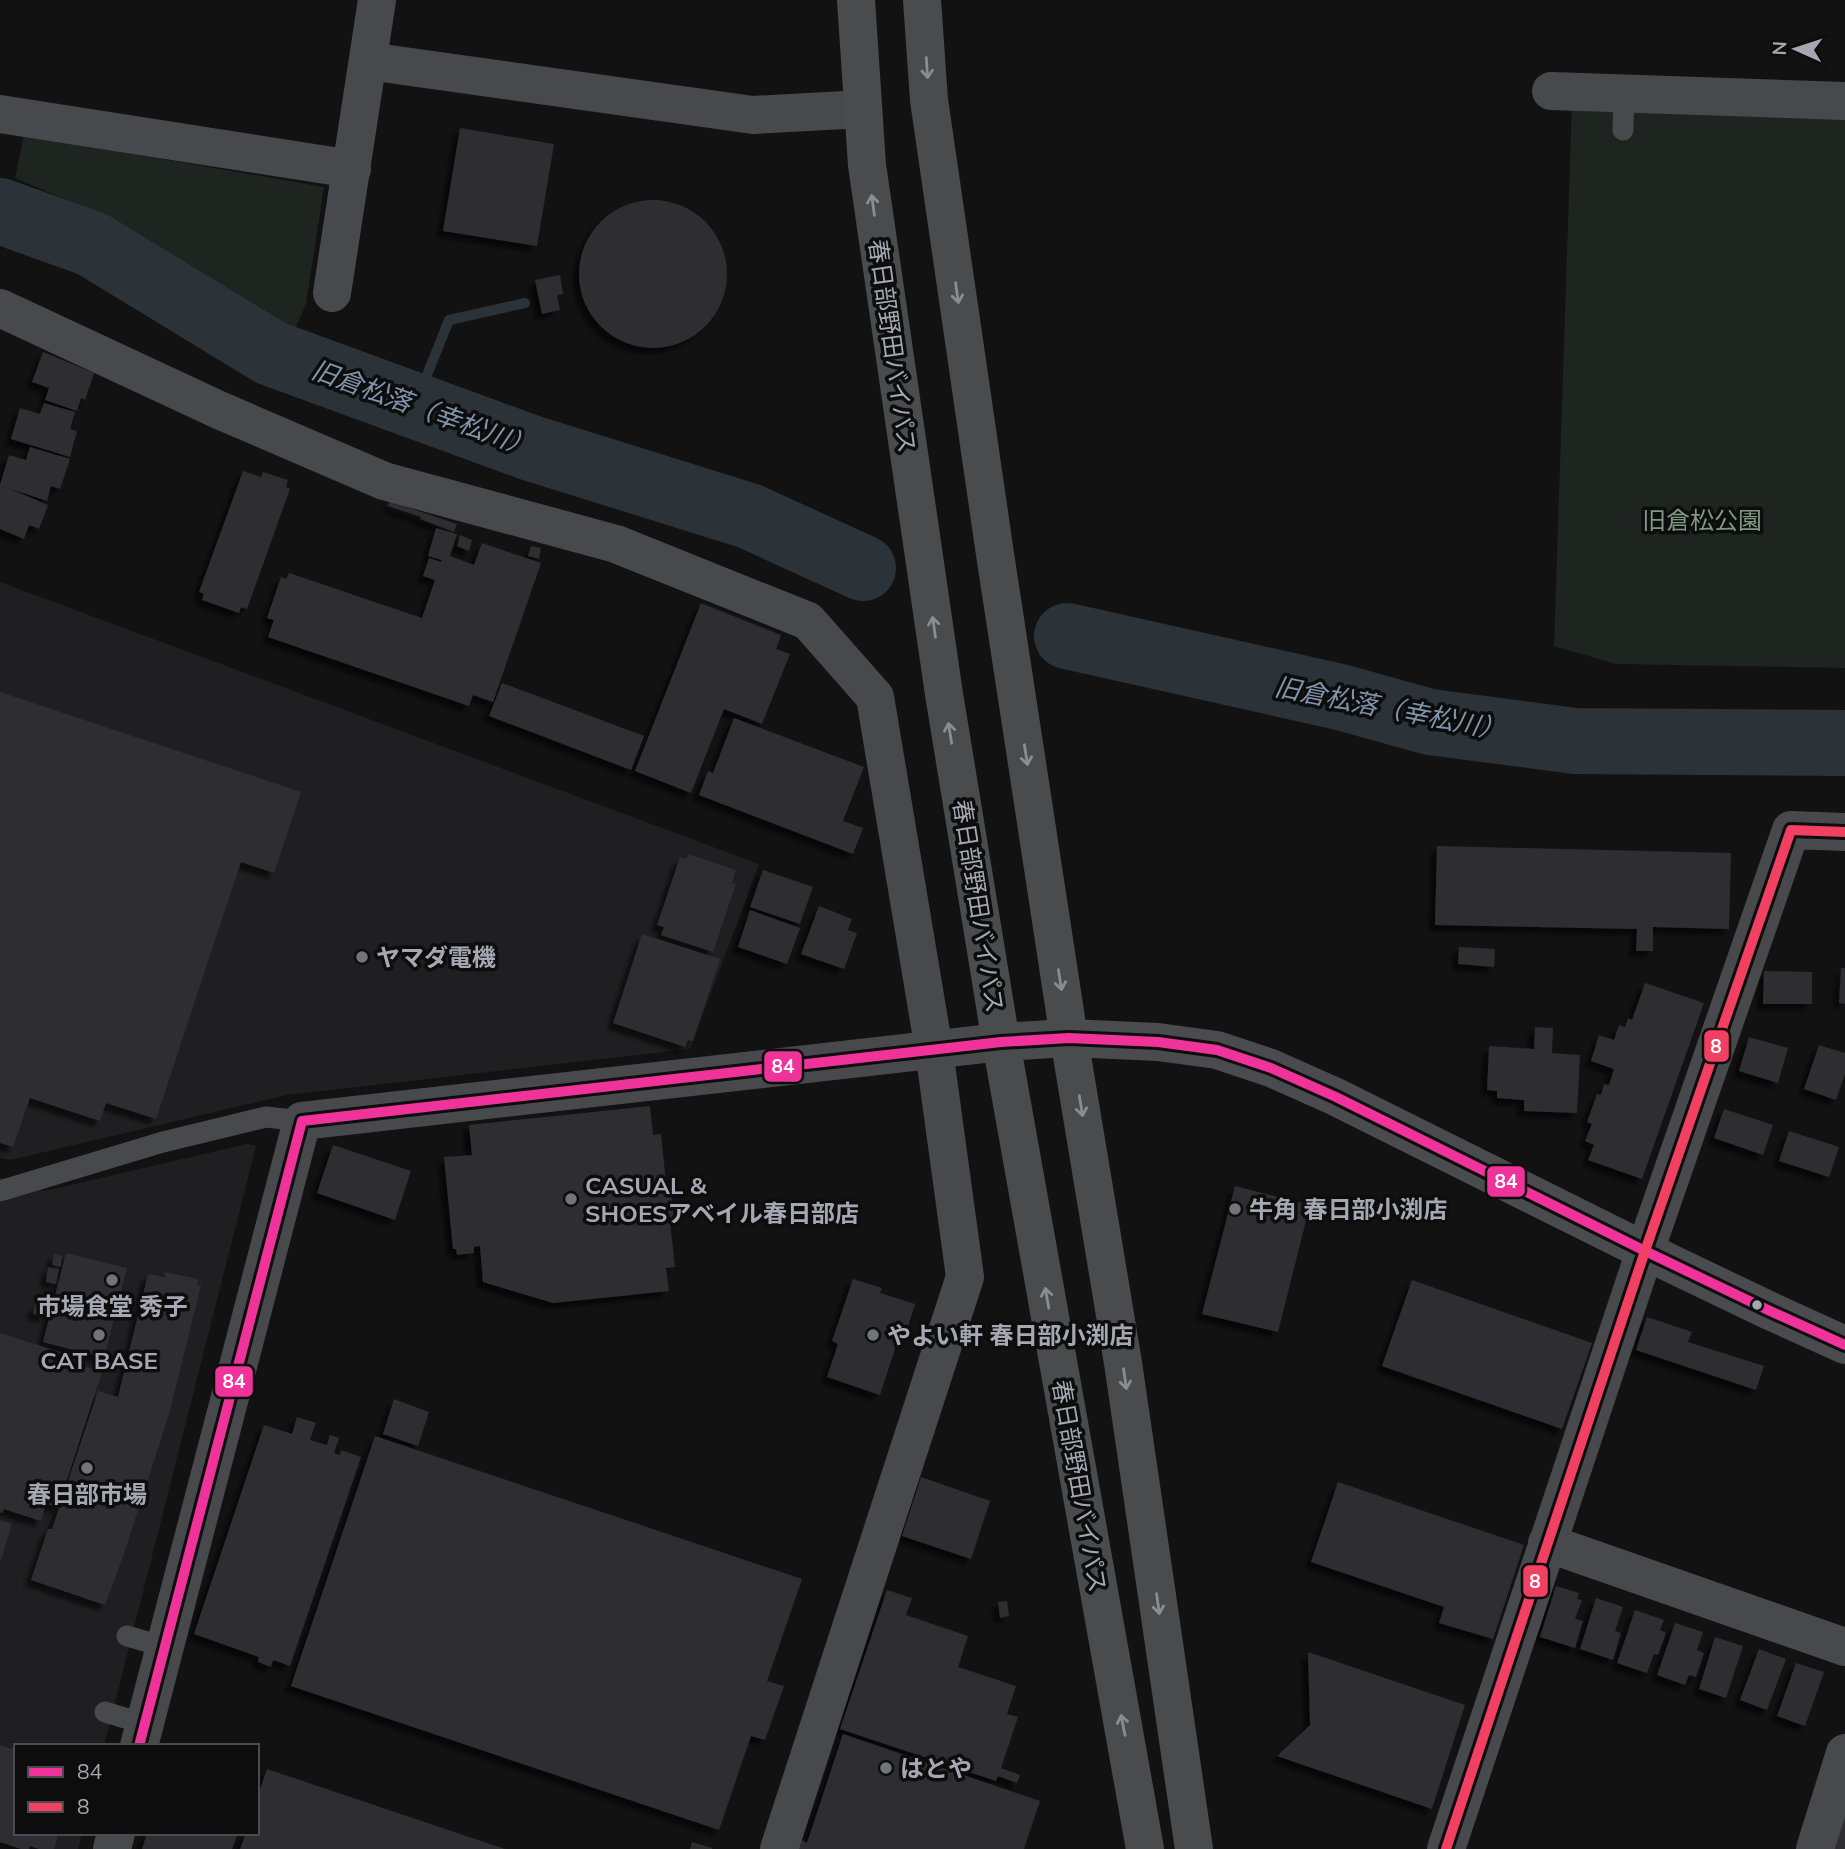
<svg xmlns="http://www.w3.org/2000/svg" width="1845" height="1849" font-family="Mulish,'Noto Sans JP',sans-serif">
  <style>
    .built { fill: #1f1f21 }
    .green { fill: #1e241f }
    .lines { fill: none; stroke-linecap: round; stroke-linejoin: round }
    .stream { stroke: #2c3338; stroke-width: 10 }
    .river { stroke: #2c3338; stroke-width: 66 }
    .building { fill: #2e2e30; filter: url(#shadow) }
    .lane { stroke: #48494c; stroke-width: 21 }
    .street { stroke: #48494c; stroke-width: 38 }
    .primary { stroke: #4a4b4e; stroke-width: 38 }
    .highway { stroke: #4a4b4d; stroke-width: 38 }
    .bus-1-casing { stroke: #0d0d0e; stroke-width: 16 }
    .bus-2-casing { stroke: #0d0d0e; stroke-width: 16 }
    .bus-1 { stroke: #ef339a; stroke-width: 10 }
    .bus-2 { stroke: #f24062; stroke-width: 10 }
    .oneway { stroke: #8a8c94 }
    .poi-dot { fill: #72747a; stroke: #0d0d0e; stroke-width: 2.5 }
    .bus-dot { fill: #a5a8b2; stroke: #0d0d0e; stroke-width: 2.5 }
    .labels { text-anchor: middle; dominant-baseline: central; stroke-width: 7; stroke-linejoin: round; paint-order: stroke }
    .street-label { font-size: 24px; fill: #a5a8b2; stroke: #0d0d0e }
    .park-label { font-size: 24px; fill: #7e9a80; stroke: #0d0d0e }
    .poi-label { font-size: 24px; font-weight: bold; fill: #a5a8b2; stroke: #0d0d0e; text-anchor: start }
    .water-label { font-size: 26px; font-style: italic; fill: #8095a9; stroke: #0d0d0e }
    .line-badge { stroke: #0d0d0e; stroke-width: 2.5 }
    .badge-label { font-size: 19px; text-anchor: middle; font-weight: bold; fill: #fff }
  </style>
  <defs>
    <filter id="shadow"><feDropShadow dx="-6" dy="6" stdDeviation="2" flood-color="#0009"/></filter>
  </defs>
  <rect width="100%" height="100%" fill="#121213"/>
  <!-- built -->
  <path class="built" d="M0,582L759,864L690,1049L287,1095L10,1160L0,1158Z
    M247,1144L256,1146L104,1746H16V1833H82L78,1849H0V1178L45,1191Z"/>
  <!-- green -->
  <path class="green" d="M1572,101L1845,113V668L1616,664L1554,646Z
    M24,135L324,187L306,304L292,336L100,214L15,178Z"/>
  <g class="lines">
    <!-- stream -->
    <path class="stream" d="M415,405L449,320L525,303"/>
    <!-- river -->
    <path class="river" d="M0,211L92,244L271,353L531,448L749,516L863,568
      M1067,636L1340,697L1430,722L1575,741L1845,743"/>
  </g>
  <!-- building -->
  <path class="building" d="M460,128L554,144L537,246L443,231Z
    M579 274a74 74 0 1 1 148 0a74 74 0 1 1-148 0Z
    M560,275L563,294L557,295L560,310L542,314L535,280Z
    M43,352L94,373L85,400L81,398L77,411L45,400L49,388L32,382Z
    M44,403L75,412L70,429L77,431L70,457L11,439L20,408L40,414Z
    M30,447L70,459L60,489L51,486L47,501L8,488L48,505L39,529L29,525L24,539L0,529V485L9,455L26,460Z
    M243,471L261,477L263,472L288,480L286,487L290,489L247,609L241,607L239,613L202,600L204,594L199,592Z
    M389,501L457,524L454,532L420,519L421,517L388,506Z
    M436,528L457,534L450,556L474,565L482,543L541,563L493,702L473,695L469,706L268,637L274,620L267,618L281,577L286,579L289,573L422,618L435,580L423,576L429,558L441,562L442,560L428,556Z
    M460,535L472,540L469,551L457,546Z
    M531,546L541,548L539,559L528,556Z
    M701,603L781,635L776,649L790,654L762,724L724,709L691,793L635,771Z
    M502,683L644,736L631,770L489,716Z
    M0,692L301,792L274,873L241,862L156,1119L106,1103L100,1121L30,1098L13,1147L0,1143Z
    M734,718L864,767L843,821L863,828L853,854L699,795L708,771L713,773Z
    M1437,846L1731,853L1729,929L1653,927V951H1636L1637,929L1435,925Z
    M688,854L736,870L732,883L736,884L713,952L661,935L664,927L657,925L680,857L686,859Z
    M763,870L813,887L800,924L750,907Z
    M819,906L852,919L848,930L857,933L844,969L801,954Z
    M750,910L800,928L787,964L738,947Z
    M642,934L720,959L693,1041L688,1040L685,1047L613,1023Z
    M1459,947L1495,949L1494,967L1458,964Z
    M1841,968H1845V1004L1839,1003Z
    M1764,971L1812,972V1004H1763Z
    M1645,983L1704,1003L1642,1179L1588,1160L1594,1145L1585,1141L1592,1124L1587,1122L1597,1094L1601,1095L1604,1084L1609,1085L1614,1069L1591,1061L1599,1035L1614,1040L1619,1025L1625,1027L1628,1018L1632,1020Z
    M1535,1027L1553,1028L1552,1053L1580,1055L1577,1113L1524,1111V1100L1497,1098V1091L1487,1090L1489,1046L1534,1049Z
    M1749,1037L1788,1048L1778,1083L1739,1071Z
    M1819,1045L1845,1053V1074L1836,1100L1804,1089Z
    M650,1106L653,1135L661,1134L666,1183H670L674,1221L670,1222L675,1267L666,1268L669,1291L553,1303L483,1282L480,1246L474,1247V1253L457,1255L456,1249H453L444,1157L472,1155L469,1125Z
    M1724,1109L1773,1125L1763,1155L1714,1138Z
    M1789,1131L1839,1147L1829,1177L1779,1161Z
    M333,1145L411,1171L395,1220L317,1193Z
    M1235,1186L1310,1205L1278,1332L1202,1314Z
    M66,1253L127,1268L104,1358L43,1342Z
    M54,1254L62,1256L61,1267L52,1265Z
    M48,1267L59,1269L56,1284L46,1282Z
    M165,1272L198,1279L197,1285H201L169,1414L124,1554L105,1605L31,1580L48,1529H52L98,1391L118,1397L148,1274L165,1277Z
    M853,1279L882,1288L880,1293L915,1304L902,1345L897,1343L880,1395L827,1377L838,1344L832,1341Z
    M1412,1280L1592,1343L1562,1429L1382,1366Z
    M35,1305L48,1307L46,1316L33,1314Z
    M1647,1317L1692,1332L1688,1342L1764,1366L1756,1390L1636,1350Z
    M0,1333L79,1358L77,1364L102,1372L58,1507L46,1504L41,1521L4,1509L2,1513L0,1512Z
    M394,1399L429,1412L418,1446L383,1434Z
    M297,1417L316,1423L310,1440L327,1445L330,1435L339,1438L334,1453L340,1455L341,1450L361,1457L290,1666L273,1660L271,1667L258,1662L259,1657L194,1634L264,1425L292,1434Z
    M375,1436L802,1579L767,1681L784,1686L765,1740L751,1736L719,1830L291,1686Z
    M921,1477L990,1501L971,1559L902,1536Z
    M1338,1482L1524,1545L1493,1639L1439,1623L1444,1607L1311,1562Z
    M0,1520L12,1524L1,1560H0Z
    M1556,1586L1579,1593L1577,1599L1582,1600L1575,1619L1583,1621L1575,1648L1540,1637Z
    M887,1590L912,1598L906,1615L968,1636L958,1667L1016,1686L1007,1714L1018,1717L1001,1768L1020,1775L1017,1783L998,1776L996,1781L840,1729Z
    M1596,1598L1623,1607L1615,1631L1621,1633L1613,1660L1580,1649Z
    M1007,1601L1009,1616L1000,1618L998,1602Z
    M1635,1610L1664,1620L1660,1630L1666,1633L1658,1655L1654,1654L1647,1673L1617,1663Z
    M1675,1623L1703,1632L1697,1650L1704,1653L1696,1677L1689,1675L1685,1685L1657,1675Z
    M1715,1637L1743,1646L1726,1698L1699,1689Z
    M1759,1649L1786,1659L1767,1710L1740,1700Z
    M1308,1652L1465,1705L1432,1809L1277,1756L1310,1725Z
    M1796,1663L1824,1672L1805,1726L1777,1716Z
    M843,1734L1040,1801L1024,1849H798L801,1840L807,1843Z
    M0,1745L16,1750V1833H59L54,1849H39L30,1846L29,1849H21L0,1842Z
    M267,1769L505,1849H240L246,1833H257V1798Z
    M1845,1816V1849H1833Z
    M147,1833H238L232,1849H142Z
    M692,1842L712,1848V1849H690Z"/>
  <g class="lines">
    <!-- lane -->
    <path class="lane" d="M1623,130L1624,94
      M0,1191L163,1142L266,1117L302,1121
      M127,1636L165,1647
      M105,1712L145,1724"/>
    <!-- street -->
    <path class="street" d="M368,61L753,115L863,109
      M1551,91L1845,101
      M0,114L352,169
      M332,293L377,0
      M0,308L219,410L384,481L616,544L808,621L875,697L934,1050L965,1277L779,1849
      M1547,1543L1845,1647
      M139,1746L302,1121L1001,1042
      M112,1849L116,1833
      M1446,1849L1645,1251L1791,830L1845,832
      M1815,1849L1845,1753"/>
    <!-- primary -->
    <path class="primary" d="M1001,1042L1069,1038L1158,1042L1217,1050L1271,1068L1336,1097L1645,1251L1768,1310L1845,1345"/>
    <!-- highway -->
    <path class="highway" d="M856,0L867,165L944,694L1001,1042L1145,1849
      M922,0L929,100L995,554L1069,1038L1123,1363L1194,1849"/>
    <!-- bus-1 casing -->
    <g class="bus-1-casing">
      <path id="bus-1" d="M139,1746L302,1121L1001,1042L1069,1038L1158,1042L1217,1050L1271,1068L1336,1097L1645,1251L1768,1310L1845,1345"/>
    </g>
    <!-- bus-2 casing -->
    <g class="bus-2-casing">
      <path id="bus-2" d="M1446,1849L1645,1251L1791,830L1845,832"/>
    </g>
    <!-- bus-1 -->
    <use href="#bus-1" class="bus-1"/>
    <!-- bus-2 -->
    <use href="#bus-2" class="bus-2"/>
  </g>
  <!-- one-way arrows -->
  <defs><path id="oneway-shaft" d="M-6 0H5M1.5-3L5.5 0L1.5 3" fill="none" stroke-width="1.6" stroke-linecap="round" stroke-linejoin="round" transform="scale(1.75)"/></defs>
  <g class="oneway">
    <use href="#oneway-shaft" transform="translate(927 68) rotate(86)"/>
    <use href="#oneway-shaft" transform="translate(873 205) rotate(-98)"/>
    <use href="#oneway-shaft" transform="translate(957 293) rotate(82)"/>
    <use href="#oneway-shaft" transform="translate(934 627) rotate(-98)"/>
    <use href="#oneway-shaft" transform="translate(950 733) rotate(-99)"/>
    <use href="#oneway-shaft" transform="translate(1026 755) rotate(81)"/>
    <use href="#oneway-shaft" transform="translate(1060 980) rotate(81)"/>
    <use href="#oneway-shaft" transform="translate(1081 1106) rotate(81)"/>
    <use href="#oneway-shaft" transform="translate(1047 1298) rotate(-100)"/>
    <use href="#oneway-shaft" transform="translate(1125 1379) rotate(82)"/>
    <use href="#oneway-shaft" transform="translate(1158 1604) rotate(82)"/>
    <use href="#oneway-shaft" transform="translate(1123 1725) rotate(-101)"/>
  </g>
  <!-- markers -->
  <g class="poi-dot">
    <circle cx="362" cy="957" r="7"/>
    <circle cx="571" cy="1199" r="7"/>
    <circle cx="1235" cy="1209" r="7"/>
    <circle cx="112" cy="1280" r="7"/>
    <circle cx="99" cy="1335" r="7"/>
    <circle cx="873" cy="1335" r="7"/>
    <circle cx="87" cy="1468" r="7"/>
    <circle cx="886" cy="1768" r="7"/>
  </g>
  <circle class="bus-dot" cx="1757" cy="1305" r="6"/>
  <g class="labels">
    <!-- street labels -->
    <g class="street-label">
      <text transform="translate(893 346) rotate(82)">春日部野田バイパス</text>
      <text transform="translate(979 906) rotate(81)">春日部野田バイパス</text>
      <text transform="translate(1080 1486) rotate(80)">春日部野田バイパス</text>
    </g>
    <!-- park labels -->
    <g class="park-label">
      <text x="1702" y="520">旧倉松公園</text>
    </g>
    <!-- poi labels -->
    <g class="poi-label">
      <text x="376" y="957">ヤマダ電機</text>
      <text x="585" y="1185">CASUAL &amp;<tspan x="585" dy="28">SHOESアベイル春日部店</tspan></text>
      <text x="1249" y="1209">牛角 春日部小渕店</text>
      <text x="112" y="1306" text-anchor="middle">市場食堂 秀子</text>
      <text x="887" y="1335">やよい軒 春日部小渕店</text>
      <text x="99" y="1360" text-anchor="middle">CAT BASE</text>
      <text x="87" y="1494" text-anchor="middle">春日部市場</text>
      <text x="900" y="1768">はとや</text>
    </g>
    <!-- water labels -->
    <g class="water-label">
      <text transform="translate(423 408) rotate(20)">旧倉松落（幸松川）</text>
      <text transform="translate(1390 708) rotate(11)">旧倉松落（幸松川）</text>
    </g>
  </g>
  <g class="line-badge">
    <rect x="1703" y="1029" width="27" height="34" rx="7" fill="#f24062"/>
    <rect x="763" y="1050" width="40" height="33" rx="7" fill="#ef339a"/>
    <rect x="1486" y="1165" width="40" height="33" rx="7" fill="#ef339a"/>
    <rect x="214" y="1365" width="40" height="33" rx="7" fill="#ef339a"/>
    <rect x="1522" y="1564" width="27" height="34" rx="7" fill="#f24062"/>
  </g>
  <g class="badge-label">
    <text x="1716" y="1053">8</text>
    <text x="783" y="1073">84</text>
    <text x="1506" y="1188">84</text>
    <text x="234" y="1388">84</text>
    <text x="1535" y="1588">8</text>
  </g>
  <!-- legend -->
  <rect x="14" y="1744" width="245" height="91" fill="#0d0d0e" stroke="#4a4b50" stroke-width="2"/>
  <rect x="28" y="1767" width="35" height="10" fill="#ef339a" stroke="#4a4b50" stroke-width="2"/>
  <text x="77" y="1779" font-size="21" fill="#a5a8b2">84</text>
  <rect x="28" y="1802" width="35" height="10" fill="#f24062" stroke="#4a4b50" stroke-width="2"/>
  <text x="77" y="1814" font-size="21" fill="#a5a8b2">8</text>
  <!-- north arrow -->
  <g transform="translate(1796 49) rotate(273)" stroke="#0d0d0e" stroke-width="5" paint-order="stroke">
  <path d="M0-5L12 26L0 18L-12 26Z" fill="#a5a8b2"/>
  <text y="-10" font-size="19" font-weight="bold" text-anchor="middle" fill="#a5a8b2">N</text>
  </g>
</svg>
